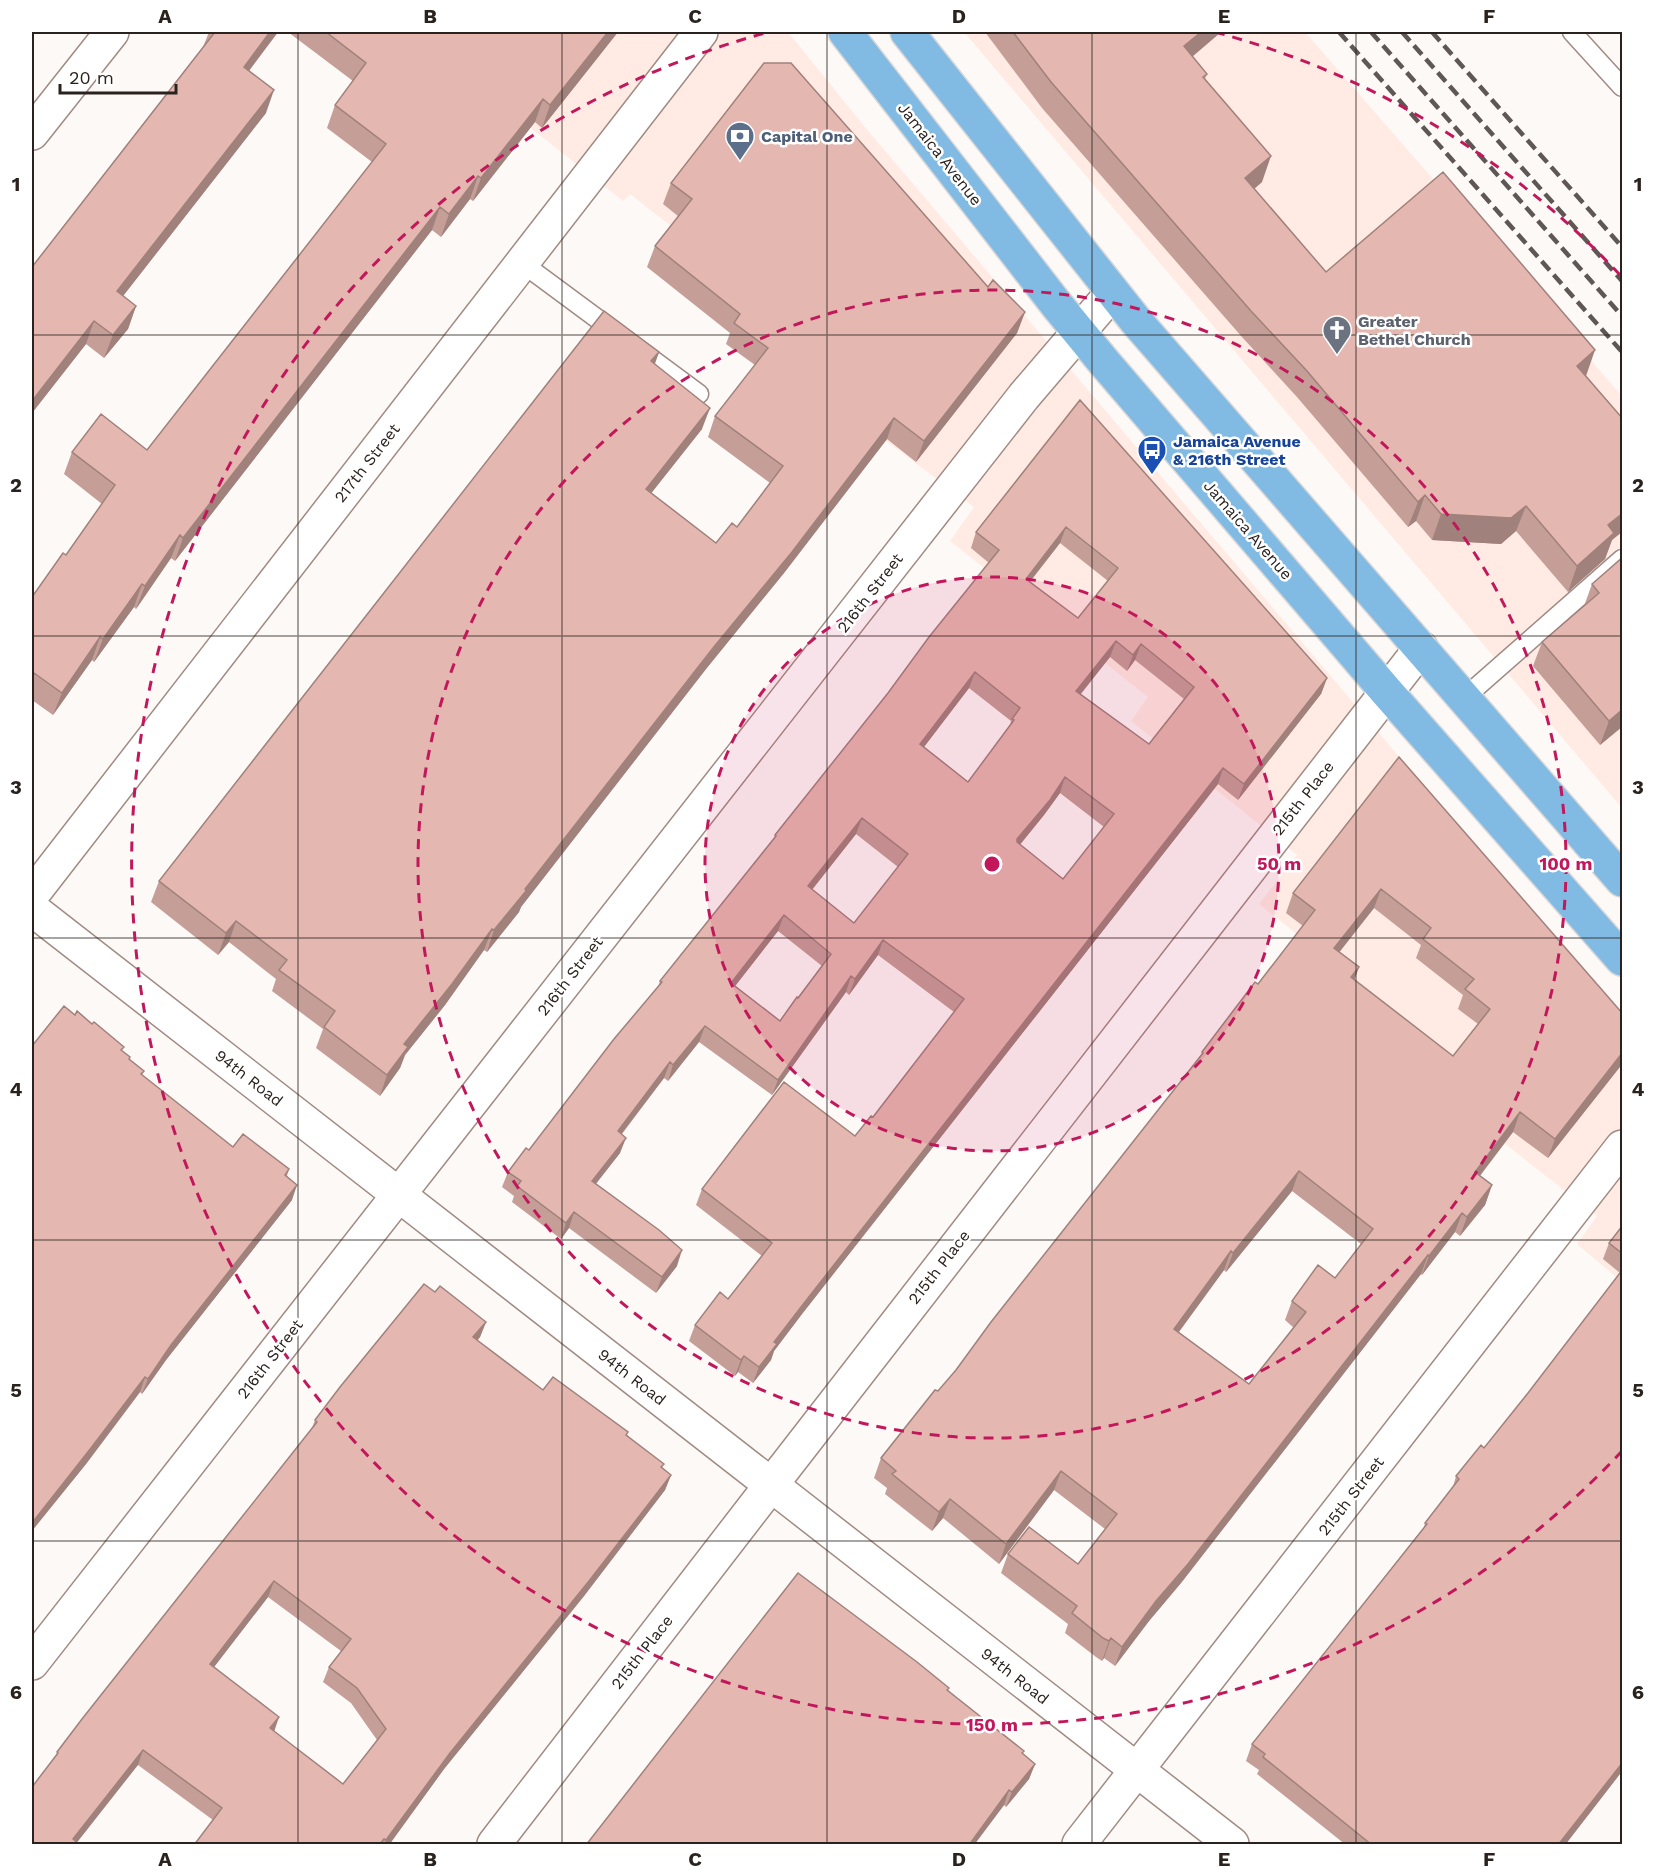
<svg xmlns="http://www.w3.org/2000/svg" width="1654" height="1876" font-family="'Work Sans',sans-serif">
  <style>
    .commercial { fill: #ffebe3 }
    .lines { fill: none; stroke-linecap: round; stroke-linejoin: round }
    .lane-casing { stroke: #a08b83; stroke-width: 21 }
    .street-casing { stroke: #a08b83; stroke-width: 36 }
    .primary-casing { stroke: #d9d7d7; stroke-width: 36 }
    .lane { stroke: #fff; stroke-width: 18 }
    .street { stroke: #fff; stroke-width: 33 }
    .primary { stroke: #81bbe4; stroke-width: 33 }
    .rail { stroke: #5e5755; stroke-width: 4.5; stroke-dasharray: 12 6; stroke-linecap: butt }
    .wall { fill: #c49e97; fill-rule: evenodd }
    .shaded-wall { fill: #a0817b }
    .building { fill: #e4b8b0; stroke: #a0817b; stroke-width: 1.5; fill-rule: evenodd }
    .grid { fill: none; stroke: #2a221f; stroke-width: 1.5; stroke-opacity: 0.55 }
    .ring { fill: none; stroke: #c2185b; stroke-width: 3; stroke-dasharray: 10 8 }
    .labels { text-anchor: middle; dominant-baseline: central; stroke-width: 5; stroke-linejoin: round; paint-order: stroke }
    .service-label { font-size: 16px; font-weight: bold; fill: #4e5e75; stroke: #fff; text-anchor: start }
    .street-label { font-size: 16px; fill: #2a221f; stroke: #fff }
    .worship-label { font-size: 16px; font-weight: bold; fill: #5b616d; stroke: #fff; text-anchor: start }
    .transit-label { font-size: 16px; font-weight: bold; fill: #164399; stroke: #fff; text-anchor: start }
    .centre { fill: #c2185b; stroke: #fff; stroke-width: 3 }
    .ring-label { font-size: 18px; text-anchor: middle; font-weight: bold; fill: #c2185b; stroke: #fff; stroke-width: 5; stroke-linejoin: round; paint-order: stroke }
    .neatline { fill: none; stroke: #2a221f; stroke-width: 2 }
    .grid-label { font-size: 20px; text-anchor: middle; font-weight: bold; fill: #2a221f }
  </style>
  <rect width="100%" height="100%" fill="#fdf9f7"/>
  <!-- commercial -->
  <path class="commercial" d="M416,32H788L864,126L1396,753L1622,1013V1282L1577,1244L1597,1216L1398,1060L1408,1022L1259,904L1297,855L1131,721L1148,697L950,541L974,507L768,352L731,273L630,194L623,201L413,35Z
    M964,32H1305L1622,396V808Z"/>
  <g class="lines">
    <!-- lane casing -->
    <g class="lane-casing">
      <path id="lane" d="M1572,32L1622,87
        M522,263L699,394
        M1464,698L1622,559"/>
    </g>
    <!-- street casing -->
    <g class="street-casing">
      <path id="street" d="M32,133L112,32
        M32,895L701,32
        M32,909L1232,1844
        M32,1663L1024,396L1112,293
        M494,1844L771,1485L1421,648
        M1079,1844L1622,1147"/>
    </g>
    <!-- primary casing -->
    <g class="primary-casing">
      <path id="primary" d="M845,32L1056,304L1103,361L1386,691L1622,959
        M907,32L1136,321L1622,880"/>
    </g>
    <!-- lane -->
    <use href="#lane" class="lane"/>
    <!-- street -->
    <use href="#street" class="street"/>
    <!-- primary -->
    <use href="#primary" class="primary"/>
    <!-- rail -->
    <path class="rail" d="M1339,32L1622,352
      M1371,32L1622,316
      M1402,32L1622,281
      M1432,32L1622,247"/>
  </g>
  <!-- wall -->
  <path class="wall" d="M209,32H278L249,71L266,113L123,296L136,306L128,329L104,358L86,344L32,413V267L203,47Z
    M288,32H618L542,128L535,122L473,201L470,199L441,237L432,230L175,561L171,558L136,609L134,607L94,662L92,660L53,715L32,700V597L66,555L102,504L64,474L72,452L147,450L372,162L327,128L335,105L353,81Z
    M985,32H1221L1192,57L1207,74L1205,79L1262,182L1254,189L1326,272L1586,376L1623,419V531L1612,540L1605,559L1568,592L1516,531L1501,544L1432,540L1416,521L1408,527L1297,397L1242,337L1042,108Z
    M671,183L988,287L1025,312L1017,333L916,462L887,439L784,573L706,669L521,907L519,912L487,952L484,950L445,1005L405,1055L400,1068L380,1096L316,1048L323,1029L272,991L276,979L229,942L218,955L151,902L159,881L659,352L655,364L702,429L651,493L716,543L737,527L770,483L708,437L715,416L755,365L726,344L730,333L647,267L655,246L678,216L663,204Z
    M1080,400L1327,678L1321,694L1238,800L1218,784L802,1314L774,1351L771,1360L753,1383L738,1372L735,1376L689,1341L695,1325L728,1299L762,1256L696,1205L702,1189L855,1136L873,1117L954,1012L878,955L849,995L846,992L772,1095L699,1042L668,1081L664,1078L622,1134L620,1153L596,1184L677,1266L656,1293L569,1228L561,1239L512,1202L514,1196L502,1187L508,1172L529,1150L658,987L660,981L773,840L775,835L888,693L989,563L971,548L976,532ZM1060,543L1108,581L1078,618L1030,582ZM1110,657L1127,671L1135,660L1184,699L1149,744L1081,694ZM969,688L1011,721L1010,726L968,782L924,747ZM1060,793L1104,827L1063,879L1020,845L1044,815ZM856,834L898,867L854,923L812,890ZM778,931L822,966L780,1021L735,986Z
    M1623,557V726L1600,745L1533,666L1542,642L1584,606L1592,584Z
    M1399,757L1623,1014V1063L1548,1158L1513,1132L1480,1176L1492,1185L1485,1205L1460,1236L1455,1232L1422,1275L1421,1274L1181,1583L1149,1621L1115,1666L1104,1658L1102,1661L1096,1657L1065,1633L1068,1624L1001,1573L1008,1554L1078,1564L1105,1529L1054,1490L999,1564L943,1518L932,1531L885,1494L887,1488L874,1478L881,1458L956,1370L1200,1058L1202,1052L1258,984L1303,926L1286,913L1293,893ZM1374,908L1421,945L1416,958L1463,995L1458,1009L1478,1024L1453,1056L1354,979L1359,967L1339,952ZM1292,1191L1361,1244L1335,1278L1292,1301L1285,1320L1294,1328L1249,1384L1179,1332L1224,1270L1226,1272Z
    M122,1051L130,1057L129,1060L144,1071L142,1075L233,1147L289,1169L287,1176L292,1200L166,1360L142,1394L140,1392L86,1464L37,1524Z
    M1623,1225V1770L1565,1845H1346L1257,1774L1259,1770L1246,1761L1252,1744L1424,1527L1425,1523L1453,1487L1456,1476L1484,1448L1528,1393L1620,1273L1603,1259L1609,1243Z
    M435,1292L486,1322L480,1337L477,1340L543,1390L627,1435L671,1475L665,1490L584,1596L444,1769L389,1845H194L213,1820L138,1765L32,1845L57,1752L274,1477L312,1428L315,1420ZM268,1597L341,1651L329,1667L323,1682L351,1703L377,1740L343,1784L274,1731L214,1667Z
    M948,1690L1035,1764L1029,1779L1006,1807L1004,1805L974,1845H586Z"/>
  <!-- shaded-wall -->
  <path class="shaded-wall" d="M270,32H278L235,89L244,67Z
    M608,32H618L542,128L550,105Z
    M1201,32H1221L1174,72L1184,46Z
    M274,90L266,113L109,314L117,291Z
    M543,99L535,122L473,201L481,178Z
    M1271,156L1262,182L1236,204L1245,178Z
    M478,176L470,199L441,237L449,214Z
    M440,207L432,230L175,561L183,538Z
    M136,306L128,329L104,358L113,335Z
    M1025,312L1017,333L916,462L924,441Z
    M94,321L86,344L32,413V401Z
    M1595,350L1586,376L1567,392L1577,366Z
    M659,352L651,373V361Z
    M710,408L702,429L638,510L646,489Z
    M894,418L887,439L784,573L706,669L521,907L519,912L487,952L494,930L525,889Z
    M1425,495L1416,521L1408,527L1418,502Z
    M1526,506L1516,531L1501,544L1432,540L1441,514Z
    M1623,513V531L1612,540L1605,559L1568,592L1577,566L1608,525Z
    M1066,527L1060,543L1020,594L1026,579Z
    M180,535L171,558L136,609L145,586Z
    M142,584L134,607L94,662L103,639Z
    M100,637L92,660L53,715L62,693Z
    M1116,641L1110,657L1070,707L1076,691Z
    M1141,644L1135,660L1127,671L1133,655Z
    M975,672L969,688L914,760L920,744Z
    M1327,678L1321,694L1238,800L1244,784Z
    M1623,709V726L1600,745L1609,721Z
    M1223,768L1218,784L802,1314L774,1351L771,1360L753,1383L759,1367L774,1342L808,1298Z
    M1065,777L1060,793L1044,815L1011,855L1017,839Z
    M862,818L856,834L802,902L808,886Z
    M1381,889L1374,908L1327,968L1334,948Z
    M784,915L778,931L725,999L731,983Z
    M236,921L229,942L218,955L226,933Z
    M492,929L484,950L445,1005L405,1055L400,1068L380,1096L387,1075L404,1044Z
    M883,940L878,955L849,995L855,979Z
    M1359,967L1352,987L1351,977Z
    M851,976L846,992L772,1095L778,1080Z
    M705,1026L699,1042L668,1081L673,1065Z
    M1623,1052V1063L1548,1158L1555,1139Z
    M670,1062L664,1078L612,1146L618,1131Z
    M1520,1112L1513,1132L1468,1191L1475,1172Z
    M626,1138L620,1153L586,1196L592,1181Z
    M1299,1171L1292,1191L1226,1272L1233,1253Z
    M297,1185L292,1200L166,1360L142,1394L148,1379L171,1345Z
    M1492,1185L1485,1205L1460,1236L1467,1217Z
    M574,1212L569,1228L561,1239L566,1223Z
    M1462,1213L1455,1232L1422,1275L1429,1256Z
    M682,1250L677,1266L656,1293L662,1277Z
    M1231,1251L1224,1270L1167,1348L1174,1329Z
    M1428,1255L1421,1274L1181,1583L1149,1621L1115,1666L1122,1647L1156,1601Z
    M486,1322L480,1337L468,1353L473,1337Z
    M744,1356L738,1372L735,1376L741,1360Z
    M145,1377L140,1392L86,1464L32,1531V1523Z
    M1061,1471L1054,1490L999,1564L1006,1544Z
    M671,1475L665,1490L584,1596L444,1769L389,1845H385L386,1840L450,1753Z
    M950,1499L943,1518L932,1531L939,1512Z
    M274,1581L268,1597L204,1680L210,1664Z
    M1111,1638L1104,1658L1102,1661L1109,1641Z
    M279,1717L274,1732L270,1728Z
    M143,1750L138,1765L75,1845L73,1839Z
    M1623,1762V1770L1565,1845H1558Z
    M1035,1764L1029,1779L1006,1807L1012,1792Z
    M1009,1790L1004,1805L974,1845H969Z"/>
  <!-- building -->
  <path class="building" d="M215,32H270L244,67L274,90L117,291L136,306L113,335L94,321L32,401V267Z
    M326,32H608L550,105L543,99L481,178L478,176L449,214L440,207L183,538L180,535L145,586L142,584L103,639L100,637L62,693L34,673L32,677V597L63,553L66,555L115,485L72,452L101,414L147,450L386,144L335,105L366,63Z
    M1013,32H1201L1184,46L1207,74L1203,77L1271,156L1245,178L1326,272L1443,172L1595,350L1577,366L1623,419V513L1608,525L1614,533L1577,566L1526,506L1511,518L1441,514L1425,495L1418,502L1307,371L1251,311L1051,82Z
    M764,63H791L988,287L993,280L1025,312L924,441L894,418L792,552L713,648L525,889L526,891L494,930L492,929L452,984L404,1044L408,1047L387,1075L324,1027L335,1011L279,970L287,960L236,921L226,933L159,881L604,311L659,352L651,361L710,408L646,489L716,543L732,523L737,527L783,466L715,416L768,348L734,323L740,314L655,246L692,199L671,183Z
    M1080,400L1327,678L1244,784L1223,768L808,1298L774,1342L777,1344L759,1367L744,1356L741,1360L695,1325L720,1292L728,1299L772,1243L702,1189L784,1082L855,1136L871,1116L873,1117L964,999L883,940L855,979L851,976L778,1080L705,1026L673,1065L670,1062L618,1131L626,1138L592,1181L659,1230L682,1250L662,1277L574,1212L566,1223L517,1186L521,1181L508,1172L526,1148L529,1150L614,1039L662,982L660,981L776,836L775,835L888,693L929,637L999,550L976,532ZM1066,527L1118,568L1078,618L1026,579ZM1116,641L1133,655L1141,644L1194,687L1149,744L1076,691ZM975,672L1020,708L1012,719L1014,720L968,782L920,744ZM1065,777L1114,814L1063,879L1017,842V839L1050,800ZM862,818L908,854L854,923L808,886ZM784,915L831,954L798,998L797,997L780,1021L731,983Z
    M1623,557V709L1609,721L1542,642L1599,593L1592,584Z
    M1399,757L1623,1014V1052L1555,1139L1520,1112L1475,1172L1492,1185L1467,1217L1462,1213L1429,1256L1428,1255L1188,1564L1156,1601L1122,1647L1111,1638L1109,1641L1103,1638L1072,1613L1077,1606L1008,1554L1029,1527L1078,1564L1117,1514L1061,1471L1006,1544L950,1499L939,1512L892,1474L896,1471L881,1458L935,1390L938,1391L956,1370L991,1322L1203,1053L1202,1052L1255,982L1258,984L1315,910L1293,893ZM1381,889L1431,928L1423,939L1474,979L1465,989L1490,1009L1453,1056L1351,977L1359,967L1334,948ZM1299,1171L1373,1229L1335,1278L1318,1265L1292,1301L1306,1312L1249,1384L1174,1329L1231,1251L1233,1253Z
    M64,1006L75,1015L77,1011L92,1024L94,1022L124,1047L121,1050L130,1057L129,1059L144,1071L141,1074L233,1147L243,1134L289,1169L285,1175L297,1185L171,1345L148,1379L145,1377L91,1448L32,1523V1046Z
    M1623,1225V1254L1609,1243Z
    M1623,1269V1762L1558,1845H1372L1263,1757L1265,1754L1252,1744L1427,1524L1425,1523L1459,1479L1456,1476L1481,1445L1484,1448L1528,1393Z
    M424,1284L435,1292L440,1286L486,1322L473,1337L543,1390L553,1377L628,1432L626,1435L664,1464L661,1467L671,1475L589,1581L450,1753L386,1840L384,1839L379,1845H194L222,1808L143,1750L73,1839L80,1845H32V1787L58,1753L57,1752L82,1719L317,1422L315,1420L340,1387ZM274,1581L351,1639L329,1667L357,1688L386,1729L343,1784L270,1728L279,1717L210,1664Z
    M798,1573L917,1662L949,1688L947,1690L1024,1751L1022,1753L1035,1764L1012,1792L1009,1790L969,1845H586Z"/>
  <!-- grid -->
  <path class="grid" d="M298,32V1844M562,32V1844M827,32V1844M1092,32V1844M1356,32V1844M32,335H1622M32,636H1622M32,938H1622M32,1240H1622M32,1541H1622"/>
  <!-- distance rings -->
  <circle cx="992" cy="864" r="287" fill="#c2185b" fill-opacity=".12"/>
  <g class="ring">
    <circle cx="992" cy="864" r="287"/>
    <circle cx="992" cy="864" r="574"/>
    <path d="M1622 1451A861 861 0 1 1 769 32M1215 32A861 861 0 0 1 1622 277"/>
  </g>
  <!-- icons -->
  <defs>
    <g id="bank-pin" transform="scale(1.5)"><path d="M0 17L-7.5 6A9.5 9.5 0 1 1 7.5 6Z" fill="#5c6f8a" stroke="#fff"/><path d="M-6-4H6V4H-6ZM0-2.3a2.3 2.3 0 1 0 0 4.6a2.3 2.3 0 1 0 0-4.6Z" fill="#fff"/></g>
    <g id="church-pin" transform="scale(1.5)"><path d="M0 17L-7.5 6A9.5 9.5 0 1 1 7.5 6Z" fill="#6b7280" stroke="#fff"/><path d="M-1.2-6h2.4v3.5h3.3v2.4h-3.3V6h-2.4V-.1h-3.3v-2.4h3.3Z" fill="#fff"/></g>
    <g id="bus-pin" transform="scale(1.5)"><path d="M0 17L-7.5 6A9.5 9.5 0 1 1 7.5 6Z" fill="#1a4fb4" stroke="#fff"/><path d="M-5-6H5V4H4V6H2V4H-2V6H-4V4H-5ZM-3.5-4V0h7V-4ZM-3.5 1.2v1.5H-2V1.2ZM2 1.2v1.5H3.5V1.2Z" fill="#fff"/></g>
  </defs>
  <g fill-rule="evenodd">
    <use href="#bank-pin" x="740" y="136"/>
    <use href="#church-pin" x="1337" y="330"/>
    <use href="#bus-pin" x="1152" y="450"/>
  </g>
  <g class="labels">
    <!-- service labels -->
    <g class="service-label">
      <text x="761" y="136">Capital One</text>
    </g>
    <!-- street labels -->
    <g class="street-label">
      <text transform="translate(940 154) rotate(52)">Jamaica Avenue</text>
      <text transform="translate(367 463) rotate(-52)">217th Street</text>
      <text transform="translate(1248 530) rotate(49)">Jamaica Avenue</text>
      <text transform="translate(870 593) rotate(-52)">216th Street</text>
      <text transform="translate(1303 798) rotate(-52)">215th Place</text>
      <text transform="translate(570 976) rotate(-52)">216th Street</text>
      <text transform="translate(249 1078) rotate(38)">94th Road</text>
      <text transform="translate(939 1267) rotate(-52)">215th Place</text>
      <text transform="translate(270 1359) rotate(-52)">216th Street</text>
      <text transform="translate(632 1377) rotate(38)">94th Road</text>
      <text transform="translate(1351 1496) rotate(-52)">215th Street</text>
      <text transform="translate(642 1652) rotate(-52)">215th Place</text>
      <text transform="translate(1015 1676) rotate(38)">94th Road</text>
    </g>
    <!-- worship labels -->
    <g class="worship-label">
      <text x="1358" y="321">Greater<tspan x="1358" dy="18">Bethel Church</tspan></text>
    </g>
    <!-- transit labels -->
    <g class="transit-label">
      <text x="1173" y="441">Jamaica Avenue<tspan x="1173" dy="18">&amp; 216th Street</tspan></text>
    </g>
  </g>
  <circle cx="992" cy="864" r="9" class="centre"/>
  <g class="ring-label">
    <text x="1279" y="870">50 m</text>
    <text x="1566" y="870">100 m</text>
    <text x="992" y="1731">150 m</text>
  </g>
  <!-- border -->
  <rect width="1654" height="1876" fill="none" stroke="#ffffff" stroke-width="66"/>
  <!-- scale -->
  <path d="M60 84v9h116v-9" fill="none" stroke="#2a221f" stroke-width="3"/>
  <text x="69" y="84" font-size="18" fill="#2a221f" stroke="#ffffff" stroke-width="4.5" paint-order="stroke">20 m</text>
  <rect x="33" y="33" width="1588" height="1810" class="neatline"/>
  <g class="grid-label">
    <text x="165" y="23">A</text>
    <text x="430" y="23">B</text>
    <text x="695" y="23">C</text>
    <text x="959" y="23">D</text>
    <text x="1224" y="23">E</text>
    <text x="1489" y="23">F</text>
    <text x="16" y="191">1</text>
    <text x="1638" y="191">1</text>
    <text x="16" y="492">2</text>
    <text x="1638" y="492">2</text>
    <text x="16" y="794">3</text>
    <text x="1638" y="794">3</text>
    <text x="16" y="1096">4</text>
    <text x="1638" y="1096">4</text>
    <text x="16" y="1397">5</text>
    <text x="1638" y="1397">5</text>
    <text x="16" y="1699">6</text>
    <text x="1638" y="1699">6</text>
    <text x="165" y="1866">A</text>
    <text x="430" y="1866">B</text>
    <text x="695" y="1866">C</text>
    <text x="959" y="1866">D</text>
    <text x="1224" y="1866">E</text>
    <text x="1489" y="1866">F</text>
  </g>
</svg>
